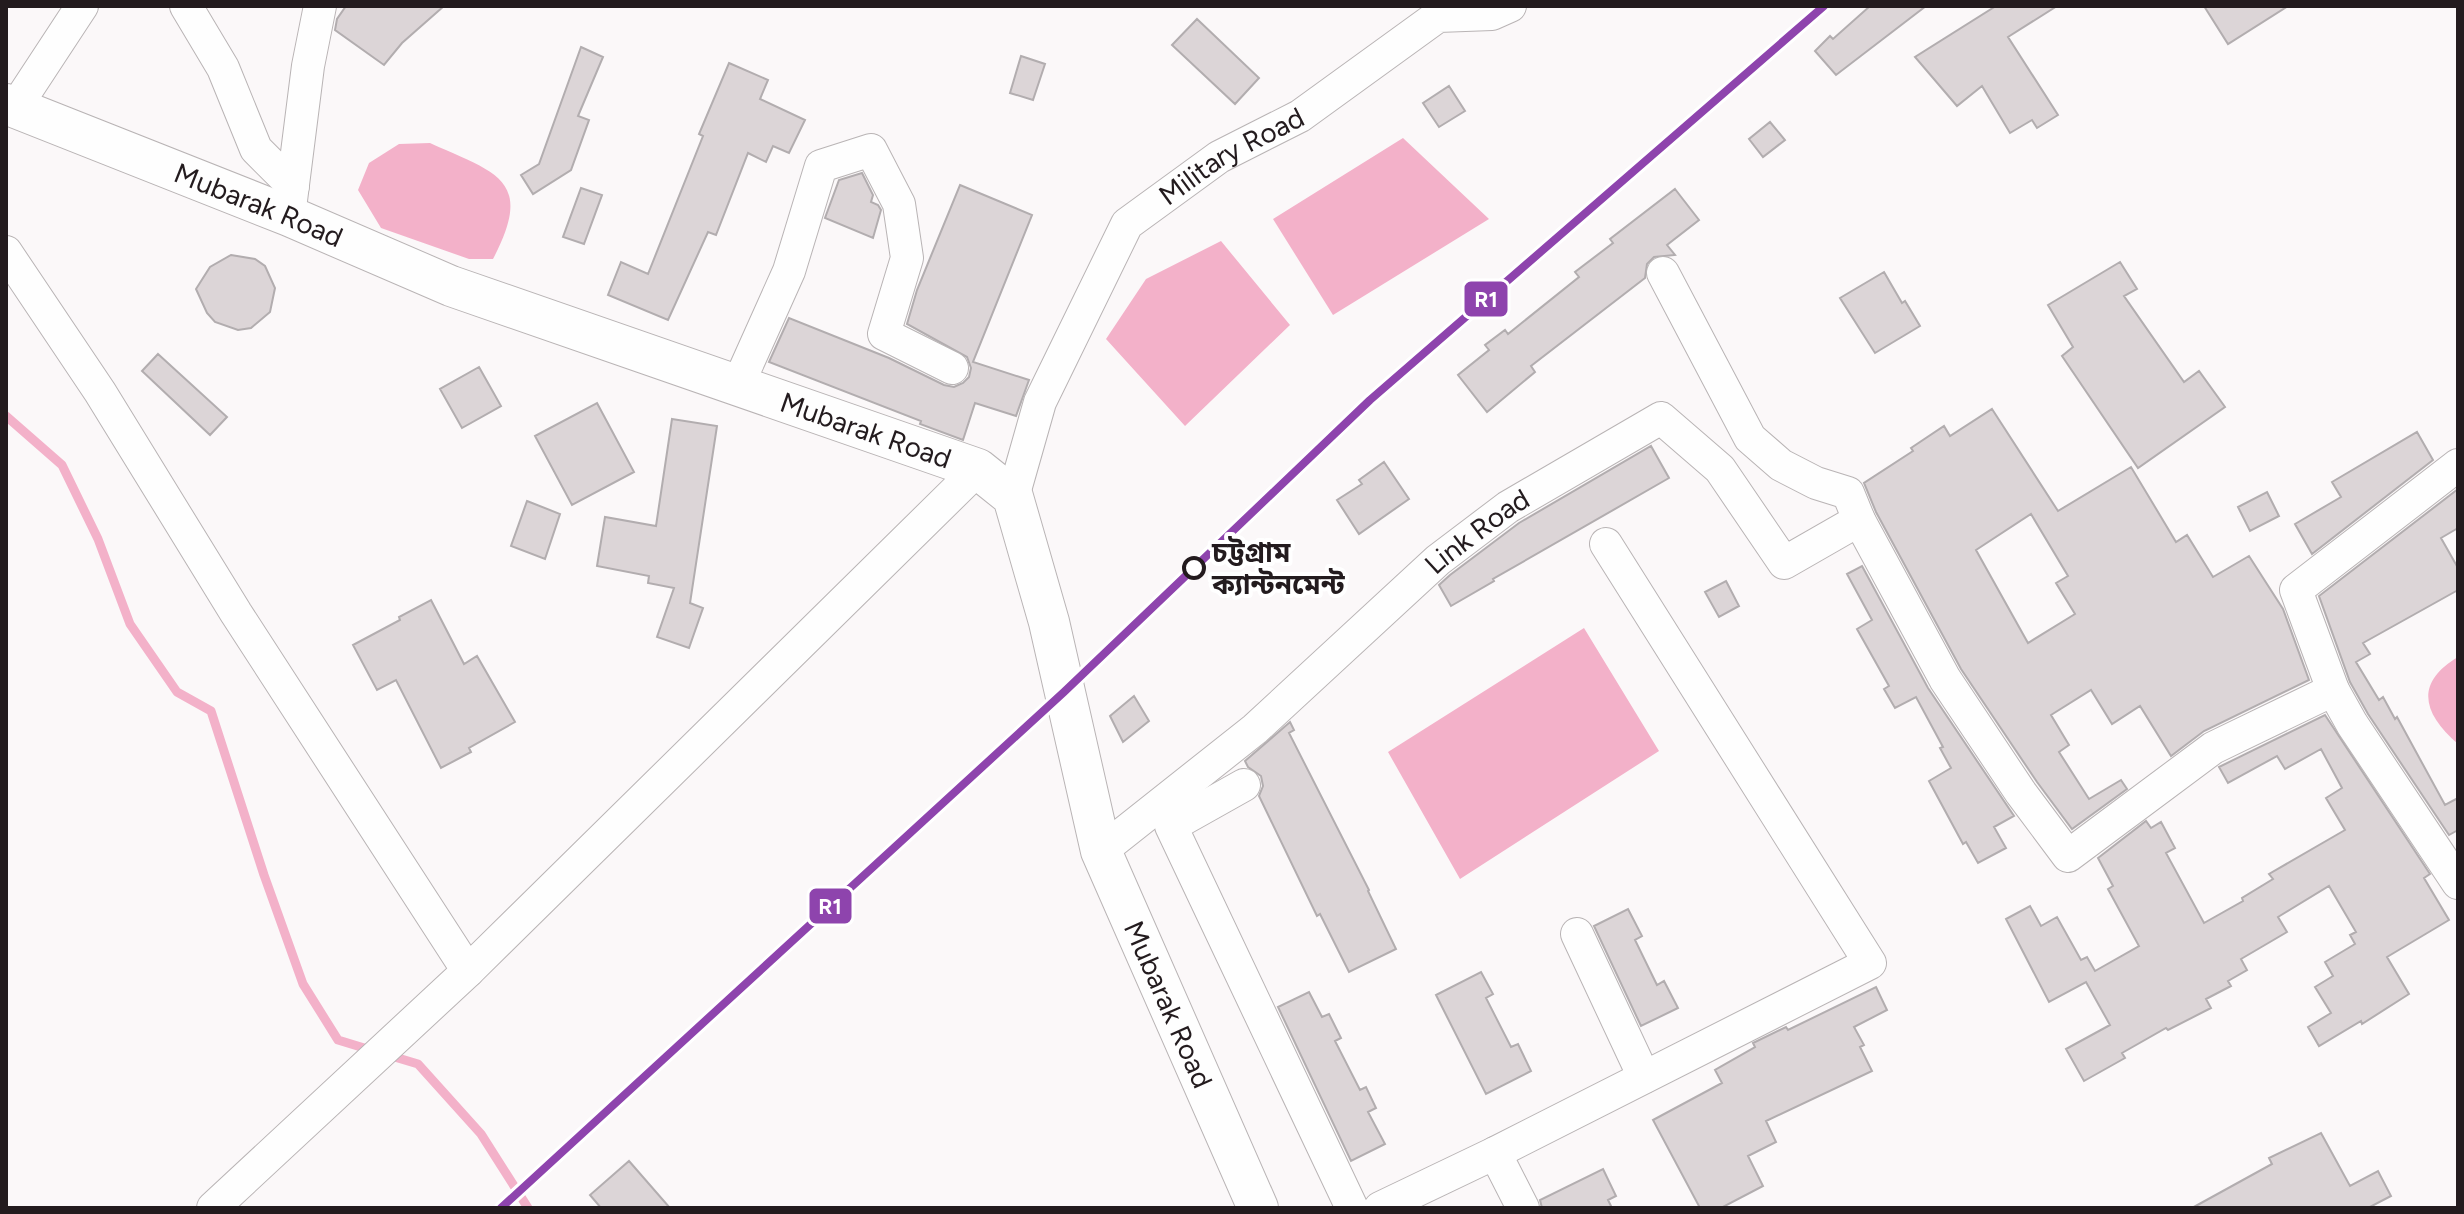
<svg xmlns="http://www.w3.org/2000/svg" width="2464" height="1214" font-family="Figtree,'Noto Sans Bengali',sans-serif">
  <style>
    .water { fill: #f3b1c9 }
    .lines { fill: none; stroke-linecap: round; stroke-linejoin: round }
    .stream { stroke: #f3b1c9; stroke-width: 9 }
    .building { fill: #dcd5d7; stroke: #b2adaf; stroke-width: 2; fill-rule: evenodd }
    .minor-casing { stroke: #b9b4b5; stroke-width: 34 }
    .tertiary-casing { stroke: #b9b4b5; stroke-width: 42 }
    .minor { stroke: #fefefe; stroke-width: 32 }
    .tertiary { stroke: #fefefe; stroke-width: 40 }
    .rail-1-casing { stroke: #fff; stroke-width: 14 }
    .rail-1 { stroke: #8e44ad; stroke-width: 8 }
    .stop-dot { fill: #fff; stroke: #231b1e; stroke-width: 4 }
    .labels { text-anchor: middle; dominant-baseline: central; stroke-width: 8; stroke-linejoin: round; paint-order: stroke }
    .street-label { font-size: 28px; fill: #231b1e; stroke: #fff }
    .stop-label { font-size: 28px; font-weight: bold; fill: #231b1e; stroke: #fff; text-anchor: start }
    .line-badge { stroke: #fff; stroke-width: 3 }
    .badge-label { font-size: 22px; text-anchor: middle; font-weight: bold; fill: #fff }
  </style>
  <rect width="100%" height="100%" fill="#fbf8f9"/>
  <!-- water -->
  <path class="water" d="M1403,138L1489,219L1333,315L1273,219Z
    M430,143C496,173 535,179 493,259H469L381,228L358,190L369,163L399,144Z
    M1221,241L1290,325L1185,426L1106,339L1146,279Z
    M1584,628L1659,751L1460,879L1388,752Z
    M2458,657V744C2423,714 2414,683 2458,657Z"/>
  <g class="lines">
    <!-- stream -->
    <path class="stream" d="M6,416L62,465L98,539L130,624L177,692L211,711L264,875L303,984L338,1040L374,1051
      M388,1055L418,1064L481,1134L528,1208"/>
  </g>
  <!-- building -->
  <path class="building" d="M346,6H444L402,43L384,65L335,30L337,19Z
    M1870,6H1926L1836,75L1815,51L1830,36L1833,39Z
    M1996,6H2057L2008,37L2058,115L2037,128L2032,120L2010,133L1982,86L1957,106L1915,57Z
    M2204,6H2288L2228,44Z
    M1197,19L1259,78L1235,104L1172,45Z
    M581,47L603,57L578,116L589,120L571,170L533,194L521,175L539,164Z
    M1021,56L1045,64L1033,100L1010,93Z
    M729,63L768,80L760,99L805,120L789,153L773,146L766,162L748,153L716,235L708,232L668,320L608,295L621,262L648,274L703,136L699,134Z
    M1449,86L1465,111L1439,127L1423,103Z
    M1770,122L1785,140L1763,157L1749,139Z
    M862,173L873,195L871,202L878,205L881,210L873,238L825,218L839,180Z
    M960,185L1032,215L973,362L1029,380L1016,416L975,403L963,440L920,424L921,421L769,362L789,318L889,358L944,385L954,387L963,383L969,377L971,368L967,357L907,324L917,290Z
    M581,188L602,195L584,244L563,237Z
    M1675,189L1699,220L1667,245L1675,255L1654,257L1647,264L1645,278L1531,366L1535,372L1487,412L1458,375L1489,350L1485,345L1505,330L1508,334L1579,277L1575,272L1613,243L1610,239Z
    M231,255L255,259L265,266L275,288L270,312L251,328L238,330L215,322L207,313L196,289L210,267Z
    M2120,262L2137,289L2124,296L2184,382L2199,371L2225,407L2138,468L2062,356L2073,347L2048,305Z
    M1884,272L1902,303L1905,301L1920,326L1875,353L1840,298Z
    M158,354L227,417L210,435L142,371Z
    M479,367L501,406L462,428L440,389Z
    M597,403L634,472L572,505L535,436Z
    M1992,409L2058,511L2131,467L2176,542L2187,535L2213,577L2249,556L2283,609L2309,680L2204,731L2171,756L2140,706L2112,724L2091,690L2051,715L2069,745L2059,752L2089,799L2121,780L2127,789L2072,829L2037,782L1961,669L1876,512L1864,483L1913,451L1911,448L1944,426L1950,436ZM2031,514L2068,576L2056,583L2075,614L2028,643L1976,550Z
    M672,419L717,426L690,603L703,608L689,648L657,637L674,588L648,583L649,576L597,566L605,517L656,526Z
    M2417,432L2433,460L2312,554L2295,524L2341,497L2332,482Z
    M1651,446L1669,478L1493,579L1494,581L1451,606L1439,585L1450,575L1519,523Z
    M1384,462L1409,499L1359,534L1337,500L1362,484L1359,480Z
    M2458,489V528L2441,538L2458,568V590L2363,643L2370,654L2356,662L2379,700L2383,697L2395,719L2397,717L2445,805L2458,798V830L2449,835L2368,714L2350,682L2319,596Z
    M2267,492L2279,516L2250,531L2238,507Z
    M527,501L560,514L545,559L511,546Z
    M1862,566L1928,688L2014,816L1994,827L2006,848L1978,863L1966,842L1963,844L1929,781L1951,768L1940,748L1943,747L1916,697L1895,708L1884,689L1889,686L1857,629L1872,620L1847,574Z
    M1726,581L1739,606L1719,617L1705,592Z
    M431,600L464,664L477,656L515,722L469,748L471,752L441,768L396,680L377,690L353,645L400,620L399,617Z
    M1134,696L1149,721L1123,742L1110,716Z
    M2325,715L2430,874L2424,878L2449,920L2387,957L2409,994L2362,1024L2361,1021L2319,1046L2308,1027L2331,1013L2315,987L2333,976L2325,962L2355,944L2350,935L2356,932L2329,886L2278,917L2287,932L2241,959L2247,970L2228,981L2231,986L2206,999L2211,1008L2168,1030L2166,1028L2122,1053L2125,1058L2084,1081L2066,1049L2110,1025L2086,982L2049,1002L2006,919L2030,906L2041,926L2057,917L2081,960L2087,957L2095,971L2139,946L2108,889L2113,886L2098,858L2146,821L2151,828L2161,822L2175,848L2166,853L2204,923L2243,901L2242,898L2273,879L2269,874L2345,830L2326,798L2342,788L2321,749L2285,769L2277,756L2228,783L2219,767Z
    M1290,722L1294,730L1289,733L1369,890L1368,891L1396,949L1349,972L1320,914L1317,916L1259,796L1263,786L1261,776L1248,767L1245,761Z
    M1628,909L1642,936L1635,940L1657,985L1664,981L1678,1008L1641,1026L1594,926Z
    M1481,972L1493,994L1486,998L1511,1047L1518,1044L1531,1071L1486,1094L1436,995Z
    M1876,987L1887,1010L1854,1027L1864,1045L1860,1047L1872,1071L1766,1121L1776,1142L1748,1156L1763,1186L1721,1208H1700L1653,1120L1722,1083L1715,1070L1755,1047L1753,1043L1786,1027L1788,1030Z
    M1309,992L1322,1017L1329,1014L1341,1038L1335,1041L1360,1090L1366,1087L1376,1108L1368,1112L1385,1144L1351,1161L1278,1007Z
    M2321,1133L2350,1186L2378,1171L2391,1196L2368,1208H2192L2272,1164L2269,1158Z
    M629,1161L670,1208H601L590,1195Z
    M1603,1169L1616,1196L1608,1200L1612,1208H1542L1540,1200Z"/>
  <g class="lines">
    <!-- minor casing -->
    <g class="minor-casing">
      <g id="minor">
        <path d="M186,6L223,68L256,149L293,186"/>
        <path d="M15,108L82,6"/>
        <path d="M289,216L308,66L320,6"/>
        <path d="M6,252L100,392L236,613L468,971"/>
        <path d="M1663,273L1750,438L1781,465L1816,483L1848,493L1859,520L1945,679L2021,793L2068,856L2213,748L2333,690"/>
        <path d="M737,387L789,271L821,166L871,150L899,204L907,258L884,334L952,368"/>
        <path d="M2458,465L2296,590L2333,690L2352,724L2458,883"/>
        <path id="s1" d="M1013,497L1040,402L1127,224L1219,157L1300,116L1438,16L1492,14L1510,6"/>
        <path d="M1244,785L1171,826L1352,1208"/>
        <path id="s2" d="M1101,851L1255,729L1438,560L1508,507L1661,418L1720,469L1784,563L1859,520"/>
        <path d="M1577,934L1644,1077"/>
        <path d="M1495,1153L1523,1208"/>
        <path d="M213,1208L468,971L978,469"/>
        <path d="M1380,1208L1495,1153L1870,963L1606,544"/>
      </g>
    </g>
    <!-- tertiary casing -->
    <g class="tertiary-casing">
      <g id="tertiary">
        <path id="s3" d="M6,104L289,216L451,286L978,469L1013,497L1049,622L1101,851L1258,1208"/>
      </g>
    </g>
    <!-- minor -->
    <use href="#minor" class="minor"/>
    <!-- tertiary -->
    <use href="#tertiary" class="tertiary"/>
    <!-- rail-1 casing -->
    <g class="rail-1-casing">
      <path id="rail-1" d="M501,1208L1064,692L1370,400L1824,6"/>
    </g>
    <!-- rail-1 -->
    <use href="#rail-1" class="rail-1"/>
  </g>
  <!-- markers -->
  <circle class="stop-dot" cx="1194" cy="568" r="10"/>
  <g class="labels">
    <!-- street labels -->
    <g class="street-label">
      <text stroke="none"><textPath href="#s1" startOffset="422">Military Road</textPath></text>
      <text stroke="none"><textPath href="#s3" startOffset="272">Mubarak Road</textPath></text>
      <text stroke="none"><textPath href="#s3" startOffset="920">Mubarak Road</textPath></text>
      <text stroke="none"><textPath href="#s2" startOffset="494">Link Road</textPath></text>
      <text stroke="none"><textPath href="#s3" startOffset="1616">Mubarak Road</textPath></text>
    </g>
    <!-- stop labels -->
    <g class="stop-label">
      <text x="1212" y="552">চট্টগ্রাম<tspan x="1212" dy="32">ক্যান্টনমেন্ট</tspan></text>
    </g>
  </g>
  <g class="line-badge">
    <rect x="1463" y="280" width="46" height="38" rx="8" fill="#8e44ad"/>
    <rect x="808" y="887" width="45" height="38" rx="8" fill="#8e44ad"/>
  </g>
  <g class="badge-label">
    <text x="1486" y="307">R1</text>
    <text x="830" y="914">R1</text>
  </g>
  <!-- border -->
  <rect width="2464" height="1214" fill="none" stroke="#231b1e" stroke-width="16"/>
</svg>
